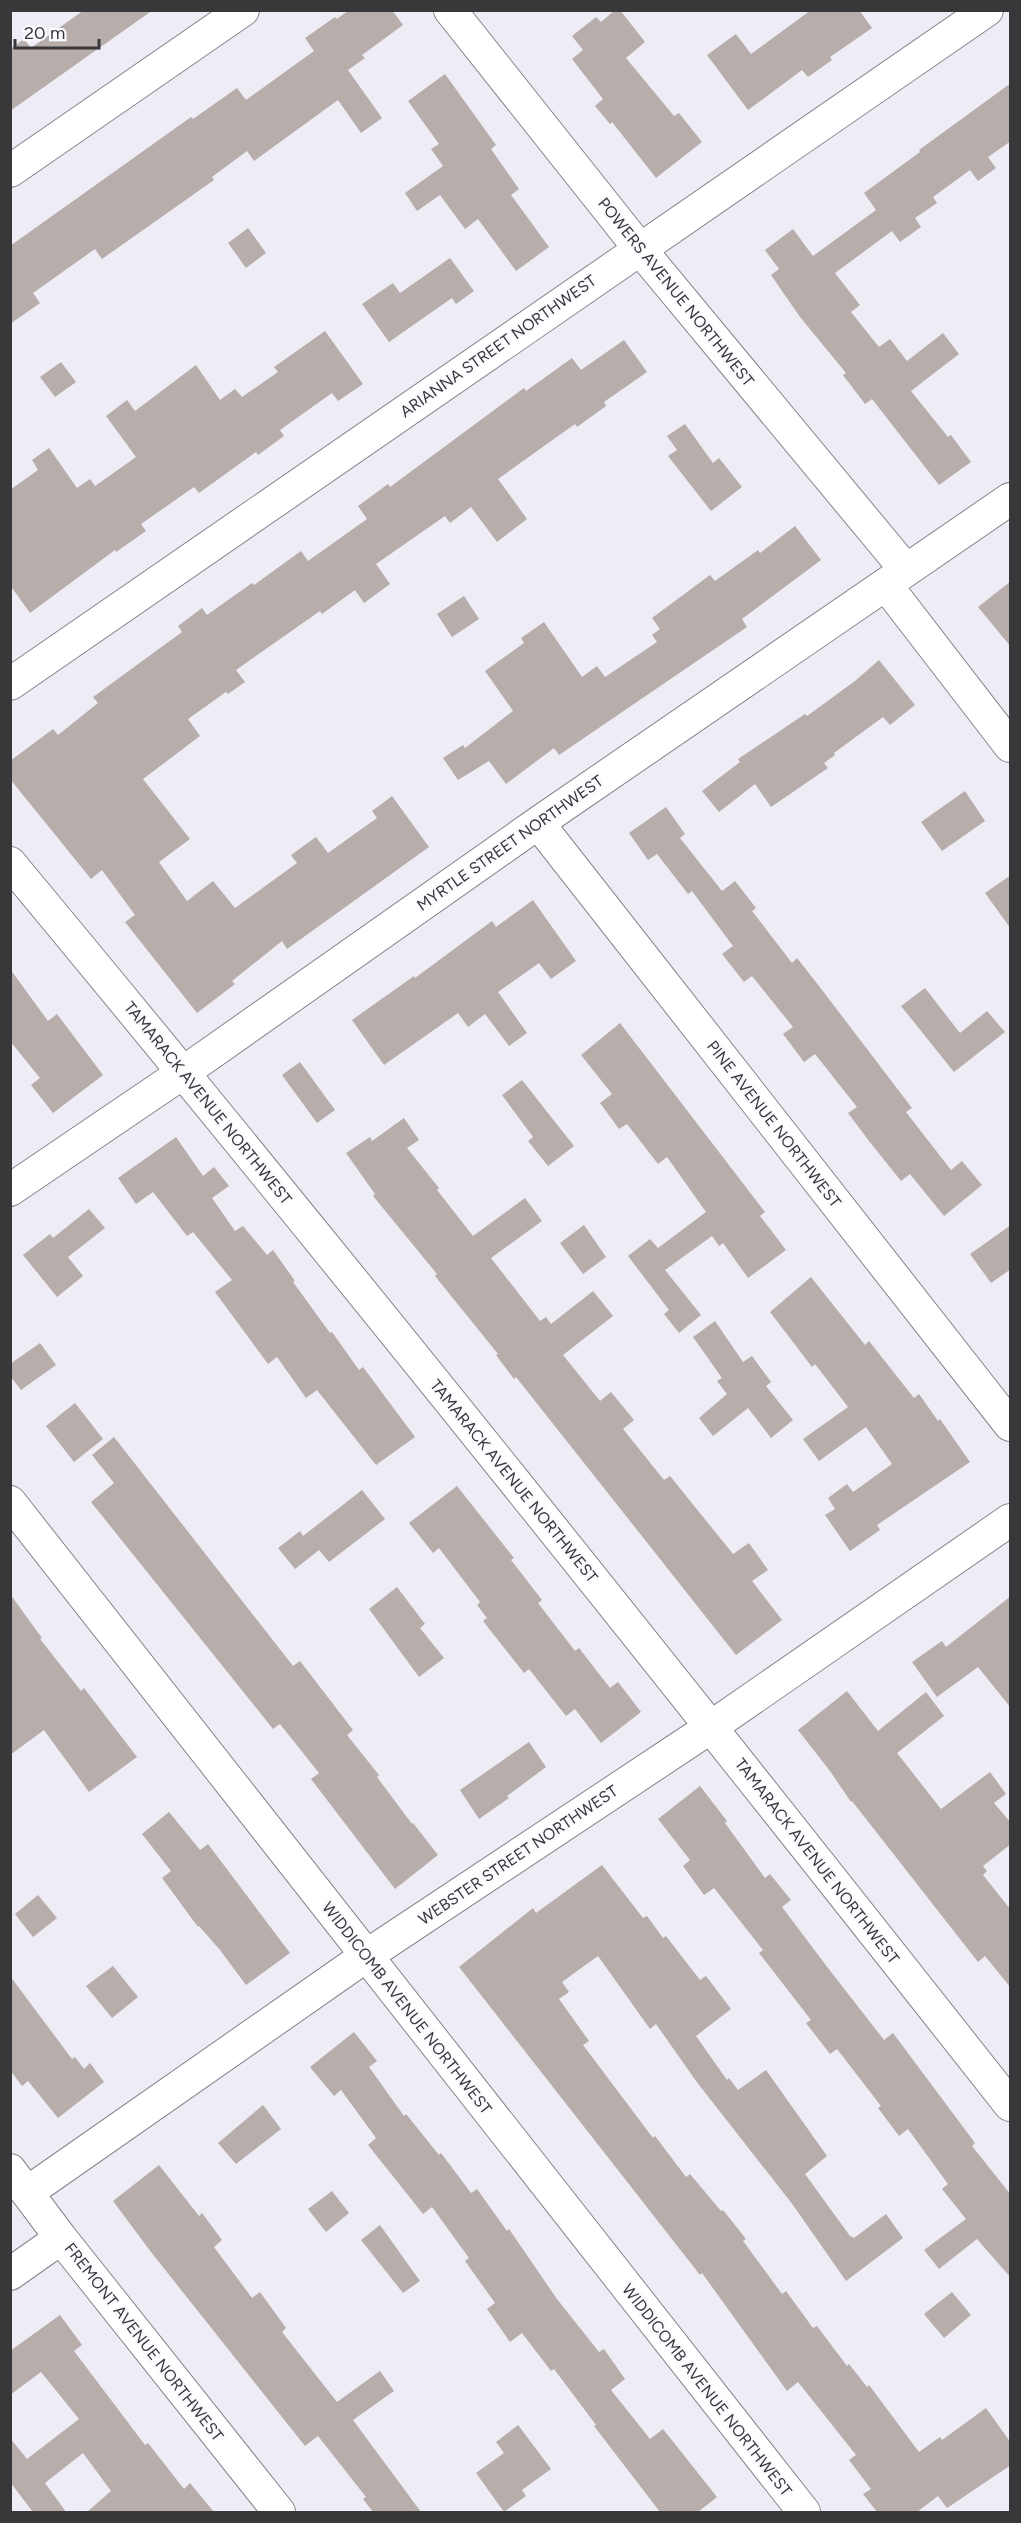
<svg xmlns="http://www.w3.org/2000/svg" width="1021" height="2523" font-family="Figtree,sans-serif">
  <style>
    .building { fill: #b7adab }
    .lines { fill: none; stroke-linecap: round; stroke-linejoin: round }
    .minor-casing { stroke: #86848c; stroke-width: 34 }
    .minor { stroke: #fff; stroke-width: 32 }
    .labels { text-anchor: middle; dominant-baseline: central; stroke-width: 4.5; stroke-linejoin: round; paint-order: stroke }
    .street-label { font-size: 16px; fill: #38373a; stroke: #fbfafe }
  </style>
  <rect width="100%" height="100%" fill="#eeecf5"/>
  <!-- building -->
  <path class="building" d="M84,10H153L10,111V49L24,39L31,48Z
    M349,10H392L403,25L362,55L365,58L348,70L382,118L361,133L338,100L254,161L247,151L212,177L214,180L102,259L95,249L33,293L40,303L10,324V246L191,117L193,119L237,88L246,100L314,51L305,38L335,17L337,19Z
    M615,10H620L645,42L626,58L674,116L679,113L702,142L656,178L612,122L610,124L595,106L603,99L572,59L583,50L572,36L596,17L601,22Z
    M811,10H859L872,28L830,57L832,60L808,77L802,70L748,110L707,55L736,34L751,54Z
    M445,74L496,145L491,149L519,189L511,195L549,247L516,271L478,219L465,229L440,195L417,211L405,193L443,166L431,149L439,144L408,101Z
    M1011,83V141L988,157L996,168L978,181L970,170L933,197L937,203L915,218L921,227L900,242L892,231L835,273L860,305L851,312L879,347L890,339L907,361L943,333L959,354L911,391L948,437L951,435L971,462L939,485L872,399L865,404L843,375L846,373L800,317L771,275L779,269L765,250L793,229L813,256L876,210L864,193L920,152L919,150Z
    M248,228L266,253L246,268L228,243Z
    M450,258L474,291L456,304L452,298L389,342L362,304L393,283L400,293Z
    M325,331L363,384L338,401L332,393L280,430L284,436L258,455L256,452L199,493L194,487L141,524L146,531L116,552L115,550L30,613L10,585V490L38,470L32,460L49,448L77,488L90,479L95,486L136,457L106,416L127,400L135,411L196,365L220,400L235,389L242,397L278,372L274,367Z
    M624,340L647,372L604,402L606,406L577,427L575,424L498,479L527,519L497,542L471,507L450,523L445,516L376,564L390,584L364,603L355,590L322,614L320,611L236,670L245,682L228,694L226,692L188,719L200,736L143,779L190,839L159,862L187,901L213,881L235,908L297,863L291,855L316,837L328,853L377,818L372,811L392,796L429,847L287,949L282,941L232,981L235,984L197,1013L125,922L135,915L102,870L91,879L10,779V761L53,729L58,735L98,703L93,697L182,632L178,626L202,608L207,615L252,583L254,585L301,551L308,561L367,519L358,506L388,484L390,487L524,388L526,391L572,358L581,370Z
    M61,362L76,382L55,397L40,377Z
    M685,424L713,463L719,458L742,487L711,511L668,456L677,450L667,436Z
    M795,526L821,560L742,619L747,627L559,755L554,748L506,784L489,761L458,780L443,758L463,745L465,748L513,711L485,671L524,643L521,638L544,622L582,677L597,666L605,677L657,642L652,635L660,629L652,618L710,575L715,581L758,550L760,553Z
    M1011,581V647L978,607Z
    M464,596L479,619L452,637L437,614Z
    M879,660L915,705L890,725L883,717L834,753L835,755L824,763L828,768L771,807L755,784L719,812L702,791L740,762L738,759L805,714L807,716L855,681Z
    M965,791L985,821L942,851L921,822Z
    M666,807L685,834L680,838L722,891L735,881L756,908L752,911L792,963L797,958L819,986L912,1108L906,1112L951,1170L962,1161L982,1185L944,1216L910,1174L901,1181L869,1141L848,1113L857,1107L815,1054L804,1062L783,1034L793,1027L752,976L744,982L722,954L733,946L692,891L688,894L657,854L648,860L629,833Z
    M1011,875V929L985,893Z
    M533,900L576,961L551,979L539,963L498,992L527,1033L509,1046L485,1014L468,1027L458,1013L384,1065L352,1020L414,976L415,978L492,921L496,927Z
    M10,969L48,1021L57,1014L103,1075L53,1113L31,1085L40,1078L10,1041Z
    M925,988L960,1033L987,1011L1005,1032L954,1072L901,1006Z
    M620,1023L765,1212L760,1216L786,1250L748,1278L723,1243L719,1246L712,1236L665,1270L701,1315L679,1333L664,1314L669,1310L628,1256L650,1239L658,1248L706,1212L667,1157L658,1164L627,1124L619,1129L600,1103L612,1094L581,1055Z
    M300,1062L335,1110L317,1123L282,1075Z
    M522,1080L574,1146L548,1166L528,1141L533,1137L502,1095Z
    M404,1118L419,1140L407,1148L439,1188L437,1190L473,1236L525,1198L542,1221L491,1258L540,1321L546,1317L551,1324L593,1291L613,1316L563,1355L600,1401L611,1392L634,1420L623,1429L664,1480L670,1476L733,1554L749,1543L768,1570L752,1581L782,1620L736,1655L516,1377L514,1379L496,1355L498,1354L435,1276L437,1274L373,1196L375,1194L346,1153L370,1137L372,1141Z
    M176,1137L203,1176L214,1167L229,1186L212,1198L235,1231L243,1226L267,1255L273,1250L295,1281L293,1282L330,1333L332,1332L359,1370L363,1367L415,1437L376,1465L317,1390L306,1398L277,1357L268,1364L215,1292L232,1280L193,1232L187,1236L153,1192L136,1204L118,1178Z
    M89,1209L105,1228L68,1257L83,1276L57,1297L23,1255L50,1234L53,1238Z
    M584,1225L606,1257L583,1274L560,1243Z
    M1011,1225V1269L991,1283L970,1254Z
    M811,1277L865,1345L869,1341L914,1398L919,1394L938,1421L940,1419L970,1462L877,1525L880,1530L850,1551L825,1515L835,1509L828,1498L847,1484L853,1492L892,1464L866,1427L819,1461L803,1439L848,1407L815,1364L812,1367L770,1312Z
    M715,1321L743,1362L752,1356L771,1382L766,1386L793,1420L771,1438L748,1408L713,1436L699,1418L727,1394L717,1381L722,1378L693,1337Z
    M40,1343L56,1365L21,1390L10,1376V1364Z
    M75,1403L103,1439L74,1462L46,1426Z
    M114,1437L293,1666L300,1661L353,1730L347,1735L379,1775L377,1777L412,1824L413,1823L438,1855L395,1889L311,1779L319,1773L280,1724L273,1729L91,1502L114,1483L92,1455Z
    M457,1486L514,1558L511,1560L542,1600L538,1603L575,1651L579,1648L610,1688L618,1682L641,1712L601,1743L575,1709L566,1716L529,1669L524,1673L483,1621L487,1618L477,1605L480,1602L439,1548L433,1553L409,1523Z
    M362,1490L385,1519L329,1562L319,1550L295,1569L278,1548L300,1531L303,1536Z
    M397,1587L425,1624L420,1628L444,1658L419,1677L369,1609Z
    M10,1594L42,1638L40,1639L81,1691L84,1688L137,1757L89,1792L44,1730L10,1755Z
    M1011,1596V1708L978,1667L937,1697L912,1662L942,1641L946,1647Z
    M847,1691L878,1731L926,1692L944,1716L897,1753L941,1809L990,1772L1006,1794L994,1803L1011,1823V1844L983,1866L987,1871L983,1875L1011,1910V1988L985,1956L978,1962L852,1801L851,1802L830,1771L798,1730Z
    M529,1742L546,1767L507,1796L509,1798L479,1819L460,1790Z
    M700,1786L727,1821L725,1823L765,1878L770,1874L791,1900L782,1907L828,1968L884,2040L893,2033L975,2143L972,2146L1011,2195V2278L977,2239L939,2269L924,2250L966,2219L942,2189L948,2184L908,2129L899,2136L878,2108L881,2106L837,2049L830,2054L806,2023L811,2020L759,1953L763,1950L714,1888L704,1895L683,1866L690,1860L658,1819Z
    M169,1812L200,1850L208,1844L290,1953L246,1985L220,1950L199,1926L198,1927L162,1878L171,1871L142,1834Z
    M602,1865L643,1918L647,1916L663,1938L666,1936L700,1980L706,1976L731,2009L696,2036L727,2080L729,2078L738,2090L766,2070L827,2156L805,2174L850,2236L854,2238L886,2214L903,2238L846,2281L793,2205L696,2081L656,2024L650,2029L598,1956L562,1982L569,1992L559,1999L589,2041L583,2045L653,2138L655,2136L686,2177L690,2174L721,2211L723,2210L746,2239L743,2241L782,2294L786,2291L813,2328L817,2326L847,2366L849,2364L867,2387L869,2385L919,2452L940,2437L942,2440L986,2408L1011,2443V2465L947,2508L938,2496L917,2512H877L863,2494L871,2489L849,2460L856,2455L798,2382L787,2391L702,2273L700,2275L459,1967L533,1908L536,1913Z
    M38,1895L57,1918L33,1937L15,1914Z
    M113,1966L138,1997L112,2018L86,1986Z
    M10,1976L72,2059L75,2057L84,2069L90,2063L104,2082L58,2118L28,2081L22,2086L10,2070Z
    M354,2032L377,2061L369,2067L404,2116L406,2114L439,2155L441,2153L471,2193L477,2189L507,2231L509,2229L557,2299L599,2352L604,2349L625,2379L611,2390L650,2439L663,2429L717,2497L698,2512H660L594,2426L596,2425L554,2369L551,2371L522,2333L510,2342L487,2309L495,2303L465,2261L469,2258L432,2207L423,2214L368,2145L376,2138L341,2090L334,2096L310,2067Z
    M263,2105L281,2129L236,2164L218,2143Z
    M159,2165L199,2216L202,2213L222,2240L214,2247L252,2298L260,2292L286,2328L282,2332L337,2402L380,2371L394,2391L353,2420L421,2512H373L363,2499L366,2497L318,2436L305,2446L151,2252L113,2201Z
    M332,2191L349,2213L326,2232L308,2209Z
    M380,2225L420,2281L403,2293L361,2240Z
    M952,2292L971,2315L944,2338L924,2314Z
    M60,2315L82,2345L74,2351L145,2445L148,2443L184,2489L190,2483L214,2512H87L111,2491L83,2453L45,2483L66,2512H33L10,2482V2438L27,2459L79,2419L41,2372L10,2395V2351Z
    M518,2425L551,2469L522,2490L526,2496L504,2512L476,2473L504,2453L496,2442Z"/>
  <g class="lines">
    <!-- minor casing -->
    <g class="minor-casing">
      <path id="minor" d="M450,10L639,248L906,570
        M10,171L243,10
        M886,585L1010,746
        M10,684L987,10
        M538,823L1010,1425
        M10,863C350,1272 681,1688 1010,2105
        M10,1190L184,1072L538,823L1010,499
        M10,1502L804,2512
        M10,2170L61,2238L279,2512
        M28,2192L366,1956L711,1727L1010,1520
        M10,2274L61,2238"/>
    </g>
    <!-- minor -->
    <use href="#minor" class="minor"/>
  </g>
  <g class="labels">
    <!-- street labels -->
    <g class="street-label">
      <text transform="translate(676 292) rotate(51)">POWERS AVENUE NORTHWEST</text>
      <text transform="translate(498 346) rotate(-35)">ARIANNA STREET NORTHWEST</text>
      <text transform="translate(510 843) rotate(-35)">MYRTLE STREET NORTHWEST</text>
      <text transform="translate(208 1103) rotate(51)">TAMARACK AVENUE NORTHWEST</text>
      <text transform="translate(774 1124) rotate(52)">PINE AVENUE NORTHWEST</text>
      <text transform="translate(514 1481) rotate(51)">TAMARACK AVENUE NORTHWEST</text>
      <text transform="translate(518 1855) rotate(-34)">WEBSTER STREET NORTHWEST</text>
      <text transform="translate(817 1861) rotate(52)">TAMARACK AVENUE NORTHWEST</text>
      <text transform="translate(407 2008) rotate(52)">WIDDICOMB AVENUE NORTHWEST</text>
      <text transform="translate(144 2342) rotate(52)">FREMONT AVENUE NORTHWEST</text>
      <text transform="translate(707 2390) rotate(52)">WIDDICOMB AVENUE NORTHWEST</text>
    </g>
  </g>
  <!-- border -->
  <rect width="1021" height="2523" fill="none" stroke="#38373a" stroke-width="24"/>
  <!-- scale -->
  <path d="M15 39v9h84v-9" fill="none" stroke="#38373a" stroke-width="3"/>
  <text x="24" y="39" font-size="18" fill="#38373a" stroke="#fbfafe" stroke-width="4.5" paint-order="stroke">20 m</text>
</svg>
